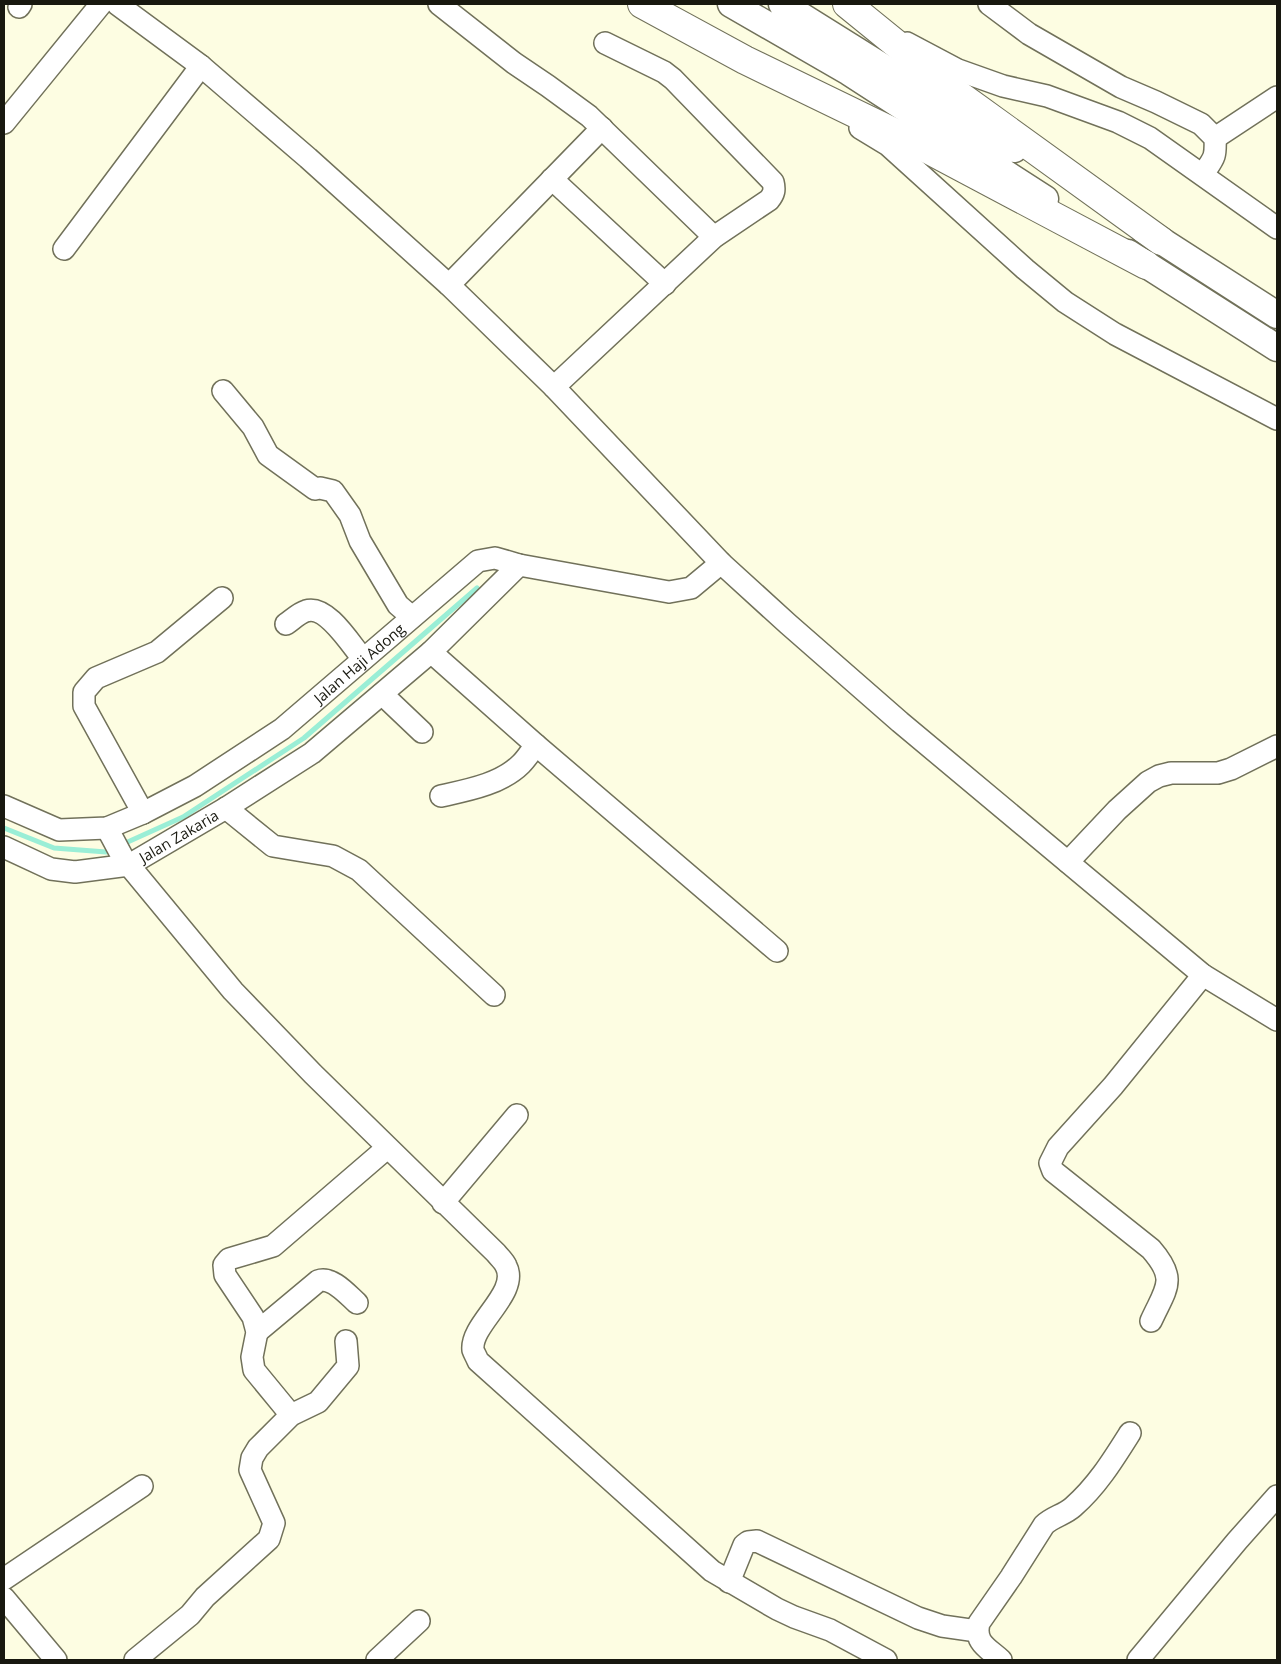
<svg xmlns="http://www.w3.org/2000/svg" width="1281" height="1664" font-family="'Open Sans',sans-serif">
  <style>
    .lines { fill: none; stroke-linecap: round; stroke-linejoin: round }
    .stream { stroke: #9aeed6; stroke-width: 5 }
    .minor-casing { stroke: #71715a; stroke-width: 24 }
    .major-casing { stroke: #71715a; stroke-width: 29 }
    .highway-casing { stroke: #71715a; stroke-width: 30 }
    .minor { stroke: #fff; stroke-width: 21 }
    .major { stroke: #fff; stroke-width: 26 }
    .highway { stroke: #fff; stroke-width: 28 }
    .labels { text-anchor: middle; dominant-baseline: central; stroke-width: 4.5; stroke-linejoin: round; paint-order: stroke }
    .street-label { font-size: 15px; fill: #18180f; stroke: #fff }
  </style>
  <rect width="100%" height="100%" fill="#fdfde2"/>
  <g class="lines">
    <!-- stream -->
    <path class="stream" d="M4,828L54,848L106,852L114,848
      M121,845L183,817L304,738L477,588"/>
    <!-- minor casing -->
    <g class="minor-casing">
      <g id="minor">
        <path d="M117,4L201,66L308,158L449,285L554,387L721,563L788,624L900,722L1203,975L1277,1020"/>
        <path d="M439,4L514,63L548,86L589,116L714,237"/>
        <path d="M989,4L1029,34L1121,87L1156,102L1201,124L1215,138C1216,158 1214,158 1203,174"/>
        <path d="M19,7L21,4"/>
        <path d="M907,43L958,70L1003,86L1047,96L1118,122L1150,138L1277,228"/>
        <path d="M4,123L101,4"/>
        <path d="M860,128L888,145L1025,269L1065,302L1115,334L1277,419"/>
        <path d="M1215,138L1277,97"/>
        <path d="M552,179L665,284"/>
        <path d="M64,249L201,66"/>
        <path d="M449,285L602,128"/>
        <path d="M554,387L714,237L769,200C774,194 775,190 773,182L673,79L664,72L605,43"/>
        <path d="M223,391L253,427L268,455L315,489L320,488L333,491L350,515L360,541L398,605L412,617"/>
        <path d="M286,624C292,620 299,613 306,611C327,604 351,645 363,659"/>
        <path d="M431,652L536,745L777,951"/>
        <path d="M382,694L422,732"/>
        <path d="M441,796C468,790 501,784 521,764C527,758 531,751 536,745"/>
        <path id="s1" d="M4,806L59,830L107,828L143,813L195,786L282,729L478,561L495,558L519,565L669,592L691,588L721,563"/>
        <path d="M226,808L273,846L333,856L359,870L494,995"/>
        <path d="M143,813L84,706V692L96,678L157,652L222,598"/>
        <path d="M107,828L123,858L233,991L313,1074L496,1253C499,1257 504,1261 506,1266C520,1293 470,1324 473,1350C474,1353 477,1358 478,1361L712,1571L777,1609L794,1617L830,1630L886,1660"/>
        <path id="s2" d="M4,847L51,869L75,872L129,865L226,808L312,753L431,652L519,565"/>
        <path d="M1068,862L1117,810L1148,782L1159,776L1171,773H1218L1231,769L1277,746"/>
        <path d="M443,1203L517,1115"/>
        <path d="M1151,1321C1166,1288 1178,1280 1151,1249L1053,1171L1050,1163L1058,1147L1113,1086L1203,975"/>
        <path d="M257,1332L318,1281C332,1276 347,1294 357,1303"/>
        <path d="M291,1415L254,1370L252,1357L257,1332L253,1317L225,1275L224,1265L229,1259L273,1246L387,1148"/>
        <path d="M4,1579L142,1486"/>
        <path d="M729,1582L744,1545L748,1542L757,1541L918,1618L942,1626L977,1631"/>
        <path d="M4,1598L56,1660"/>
        <path d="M135,1660L190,1615L205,1597L269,1539L274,1523L250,1470L252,1458L258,1448L291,1415L318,1402L348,1366L346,1341"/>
        <path d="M377,1660L419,1621"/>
        <path d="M1001,1660C988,1648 974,1643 979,1623L1011,1577L1044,1525C1052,1517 1064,1515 1073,1507C1097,1486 1113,1460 1130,1433"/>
        <path d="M1138,1660L1237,1541L1277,1496"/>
      </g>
    </g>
    <!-- major casing -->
    <g class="major-casing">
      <path id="major" d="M731,4L849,72L1045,199
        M782,4L1014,149
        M1143,229L1277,315
        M1128,253L1277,348"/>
    </g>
    <!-- highway casing -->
    <g class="highway-casing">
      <path id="highway" d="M642,4L745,60L912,141L1146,265
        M847,4L959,95L1161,241"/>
    </g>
    <!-- minor -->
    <use href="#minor" class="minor"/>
    <!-- major -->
    <use href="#major" class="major"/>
    <!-- highway -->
    <use href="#highway" class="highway"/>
  </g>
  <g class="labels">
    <!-- street labels -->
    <g class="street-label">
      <text stroke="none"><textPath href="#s1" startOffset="411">Jalan Haji Adong</textPath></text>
      <text stroke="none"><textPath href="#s2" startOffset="188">Jalan Zakaria</textPath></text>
    </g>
  </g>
  <!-- border -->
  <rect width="1281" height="1664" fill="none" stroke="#18180f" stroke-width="10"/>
</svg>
